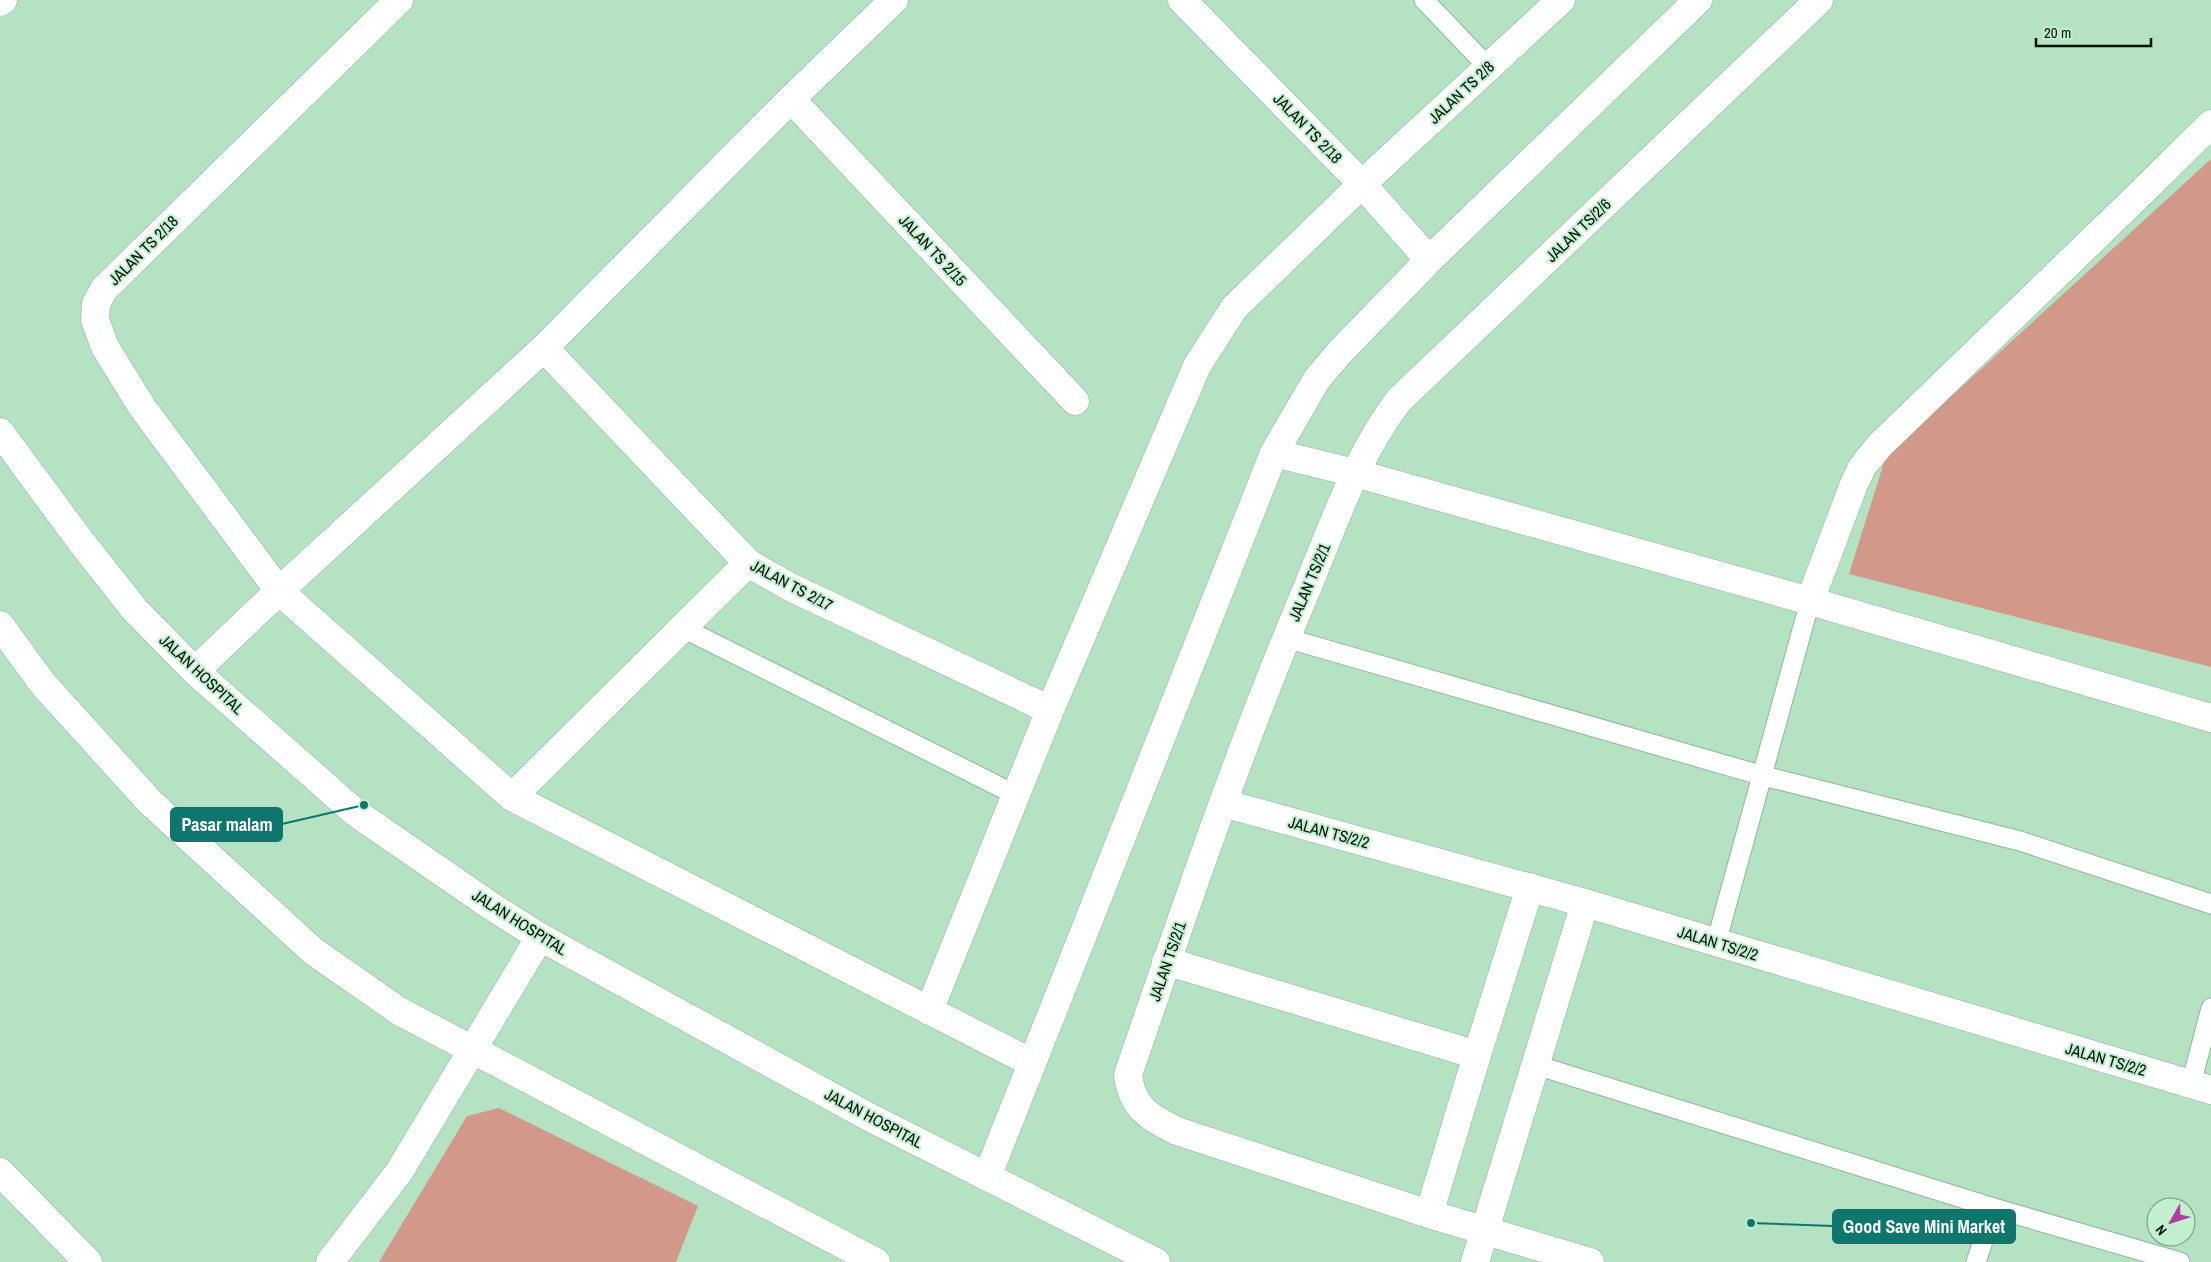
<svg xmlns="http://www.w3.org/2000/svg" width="2211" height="1262" font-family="'Archivo Narrow',sans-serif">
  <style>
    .green { fill: #d29889 }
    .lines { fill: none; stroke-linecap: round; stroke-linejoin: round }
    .service-casing { stroke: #8db89a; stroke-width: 21 }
    .minor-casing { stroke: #8db89a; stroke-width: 29 }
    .tertiary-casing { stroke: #8db89a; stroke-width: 29 }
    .service { stroke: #fff; stroke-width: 19 }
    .minor { stroke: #fff; stroke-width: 28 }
    .tertiary { stroke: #fff; stroke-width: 28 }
    .labels { text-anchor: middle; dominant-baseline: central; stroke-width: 4; stroke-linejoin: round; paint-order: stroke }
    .street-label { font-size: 16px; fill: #031107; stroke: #c2efd0 }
    .leader { fill: none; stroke: #0f766e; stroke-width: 2 }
    .callout-dot { fill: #0f766e; stroke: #c2efd0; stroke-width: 2 }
    .callout { fill: #0f766e; stroke: #0f766e; stroke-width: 2 }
    .callout-label { font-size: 18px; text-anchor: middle; font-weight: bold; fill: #fff }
  </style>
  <rect width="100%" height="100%" fill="#b5e2c3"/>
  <!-- green -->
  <path class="green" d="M2211,159V667L1849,574L1886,456Z
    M499,1108L698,1206L676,1262H379L467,1116Z"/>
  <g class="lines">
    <!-- service casing -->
    <g class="service-casing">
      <path id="service" d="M1424,0L1488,67
        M683,628L1016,795
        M1286,638L1760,775L2020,841L2211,904
        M1716,943L1810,601
        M1536,1065L1994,1208L2180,1262
        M2191,1084L2211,1008
        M1976,1262L1994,1208"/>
    </g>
    <!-- minor casing -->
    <g class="minor-casing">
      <path id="minor" d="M399,0L104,289L96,304L95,320L105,347L142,407L279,591L512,797L1032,1063
        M1182,0L1362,184L1429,260
        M0,2L3,0
        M791,99L1075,401
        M544,348L748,563L790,587L1050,710
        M1274,453L1355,473L1810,601L2211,718
        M1810,601L1854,484L1862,467L1880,445L2139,195L2211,124
        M0,625L43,684L150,802L313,951L399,1011L876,1262
        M195,671L279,591L544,348L791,99L894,0
        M512,797L748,563
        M1223,803L1585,903L2211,1090
        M1166,961L1477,1055
        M929,1011L1050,710L1197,366L1234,308L1362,184L1561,0
        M0,1172L88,1262
        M987,1177L1274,453L1317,379L1340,352L1429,260L1698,0
        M1429,1214L1477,1055L1530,887
        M330,1262L399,1172L540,937
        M1475,1262L1585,903
        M1590,1262L1429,1214L1177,1131C1149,1117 1132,1108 1128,1075C1184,911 1240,746 1308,586C1334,523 1357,455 1399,400L1819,0"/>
    </g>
    <!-- tertiary casing -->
    <g class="tertiary-casing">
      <path id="tertiary" d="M0,432L79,539L135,610L195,671L356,813L491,906L540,937L869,1117L1156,1262"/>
    </g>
    <!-- service -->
    <use href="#service" class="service"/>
    <!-- minor -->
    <use href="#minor" class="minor"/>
    <!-- tertiary -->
    <use href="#tertiary" class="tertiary"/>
  </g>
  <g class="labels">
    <!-- street labels -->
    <g class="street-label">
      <text transform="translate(1461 92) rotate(-43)">JALAN TS 2/8</text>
      <text transform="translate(1308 128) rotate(46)">JALAN TS 2/18</text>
      <text transform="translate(1578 230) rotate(-44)">JALAN TS/2/6</text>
      <text transform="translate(143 250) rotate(-45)">JALAN TS 2/18</text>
      <text transform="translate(933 250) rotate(47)">JALAN TS 2/15</text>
      <text transform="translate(1309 582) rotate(-67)">JALAN TS/2/1</text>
      <text transform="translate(792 585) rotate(28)">JALAN TS 2/17</text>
      <text transform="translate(202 674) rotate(43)">JALAN HOSPITAL</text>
      <text transform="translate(1329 832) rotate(15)">JALAN TS/2/2</text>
      <text transform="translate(520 922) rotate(32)">JALAN HOSPITAL</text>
      <text transform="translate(1718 943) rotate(17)">JALAN TS/2/2</text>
      <text transform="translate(1167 961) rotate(-71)">JALAN TS/2/1</text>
      <text transform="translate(2106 1059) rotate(16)">JALAN TS/2/2</text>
      <text transform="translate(874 1118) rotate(28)">JALAN HOSPITAL</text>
    </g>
  </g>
  <!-- callouts -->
  <path class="leader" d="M364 805L282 824M1751 1223L1833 1226"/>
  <g class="callout-dot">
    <circle cx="364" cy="805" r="5"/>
    <circle cx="1751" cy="1223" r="5"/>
  </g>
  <g class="callout">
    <rect x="171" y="808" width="111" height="33" rx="5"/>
    <rect x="1833" y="1210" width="182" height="33" rx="5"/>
  </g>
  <g class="callout-label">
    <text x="227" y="831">Pasar malam</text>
    <text x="1924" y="1233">Good Save Mini Market</text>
  </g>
  <!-- north arrow -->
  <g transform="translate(2171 1222) rotate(231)"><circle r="24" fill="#c2efd0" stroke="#769680"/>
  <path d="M0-4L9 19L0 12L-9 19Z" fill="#ae409d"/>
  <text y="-8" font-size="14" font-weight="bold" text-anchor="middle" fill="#031107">N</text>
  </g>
  <!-- scale -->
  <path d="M2036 38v8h115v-8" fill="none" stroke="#031107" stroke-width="2.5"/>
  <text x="2044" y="38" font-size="15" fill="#031107" stroke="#c2efd0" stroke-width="4" paint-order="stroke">20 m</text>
</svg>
